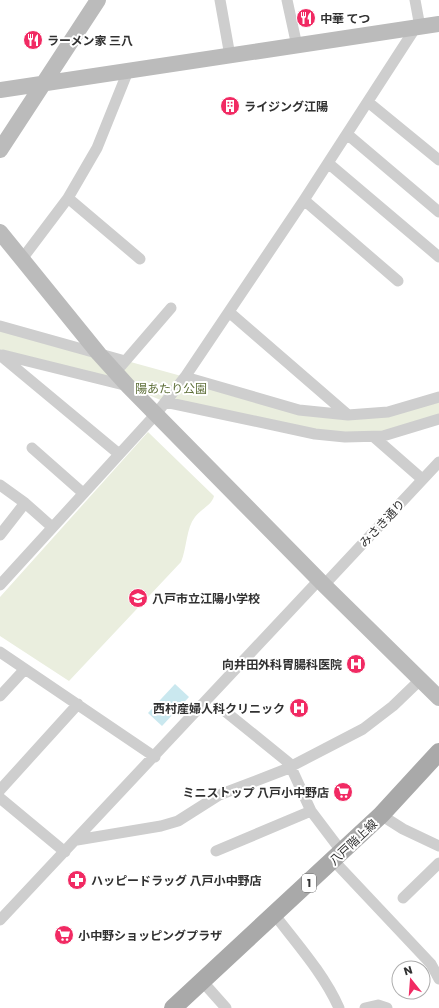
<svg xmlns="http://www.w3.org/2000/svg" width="439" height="1008" font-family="Poppins,'Noto Sans JP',sans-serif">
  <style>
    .green { fill: #eaeede }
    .water { fill: #cae8ef }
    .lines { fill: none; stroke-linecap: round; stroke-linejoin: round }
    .street { stroke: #cecece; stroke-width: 11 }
    .secondary { stroke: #bbb; stroke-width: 16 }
    .primary { stroke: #a9a9a9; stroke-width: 18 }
    .labels { text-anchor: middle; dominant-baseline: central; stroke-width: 4; stroke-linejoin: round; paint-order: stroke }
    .shield { fill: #fff; stroke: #6f6f6f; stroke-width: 1 }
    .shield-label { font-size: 11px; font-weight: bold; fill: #313131 }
    .poi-label { font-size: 12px; font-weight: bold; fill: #313131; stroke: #fff; text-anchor: start }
    .park-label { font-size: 12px; fill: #5f703a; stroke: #fff }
    .street-label { font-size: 12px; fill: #313131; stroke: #fff }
  </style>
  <rect width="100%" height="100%" fill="#fff"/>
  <!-- green -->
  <path class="green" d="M0,326L185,377L299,410L348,415L439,397V419L407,429L345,437L165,402L128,386L0,354Z
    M148,432L214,496C212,505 201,509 195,517C186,528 187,548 181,562L69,681L0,636V597Z"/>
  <!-- water -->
  <path class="water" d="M175,684L189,697L162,726L148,713Z"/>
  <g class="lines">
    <!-- street -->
    <path class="street" d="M220,0L230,56
      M287,0L297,46
      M415,0L420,27
      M368,102L439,160
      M347,134L439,212
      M328,163L439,257
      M68,198L140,259
      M304,200L398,281
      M22,259L68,198L97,148L128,71
      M229,312L348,415
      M0,326L125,361
      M0,355L119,454
      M3,355L128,386
      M121,366L171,308
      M185,377L299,410L348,415L388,412L439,397
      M165,402L315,434L345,437L383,436L439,419
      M374,437L422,479
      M32,448L83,493
      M0,485L25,503L52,527
      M0,535L25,503
      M0,585L156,414L185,377L304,200L416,27
      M324,585L439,462
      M0,652L155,757
      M0,696L25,669
      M226,712L289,763L311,811L342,852
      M0,790L78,704
      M0,798L65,852
      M381,815L403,829L439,846
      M77,840L161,826L178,821L219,795L284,770L363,729L393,706L420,680
      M216,851L311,811
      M333,860L431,964L439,979
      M403,898L439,863
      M274,914C297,944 324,974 339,1008
      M0,920L319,580
      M202,981L226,1008
      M365,1008L378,1005L387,1008"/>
    <!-- secondary -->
    <path class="secondary" d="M0,90L439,24
      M0,150L98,0
      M0,232L99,354L128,386L324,585L439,698"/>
    <!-- primary -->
    <path class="primary" d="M173,1008L381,815L439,752"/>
  </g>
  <!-- icons -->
  <defs>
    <g id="restaurant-disc" transform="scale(1)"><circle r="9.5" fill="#f12a63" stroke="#fff"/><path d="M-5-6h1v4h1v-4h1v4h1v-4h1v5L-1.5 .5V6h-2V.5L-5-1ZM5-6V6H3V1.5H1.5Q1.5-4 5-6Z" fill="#fff"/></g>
    <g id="building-disc" transform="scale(1)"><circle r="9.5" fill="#f12a63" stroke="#fff"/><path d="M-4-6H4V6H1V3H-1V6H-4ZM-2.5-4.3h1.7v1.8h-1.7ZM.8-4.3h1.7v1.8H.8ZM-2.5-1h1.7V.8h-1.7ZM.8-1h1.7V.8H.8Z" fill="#fff"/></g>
    <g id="school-disc" transform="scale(1)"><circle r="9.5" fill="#f12a63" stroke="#fff"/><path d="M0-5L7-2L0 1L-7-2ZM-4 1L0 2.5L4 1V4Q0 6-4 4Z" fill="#fff"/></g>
    <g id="hospital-disc" transform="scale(1)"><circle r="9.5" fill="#f12a63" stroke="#fff"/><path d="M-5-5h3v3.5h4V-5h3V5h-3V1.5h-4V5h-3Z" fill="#fff"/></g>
    <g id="supermarket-disc" transform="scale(1)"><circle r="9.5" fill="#f12a63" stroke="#fff"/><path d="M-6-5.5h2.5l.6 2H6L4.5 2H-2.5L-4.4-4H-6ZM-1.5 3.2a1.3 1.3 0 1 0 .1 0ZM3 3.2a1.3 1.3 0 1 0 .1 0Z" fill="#fff"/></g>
    <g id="pharmacy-disc" transform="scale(1)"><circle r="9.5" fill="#f12a63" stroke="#fff"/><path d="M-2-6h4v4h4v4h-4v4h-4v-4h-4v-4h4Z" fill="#fff"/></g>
  </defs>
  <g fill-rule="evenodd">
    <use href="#restaurant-disc" x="306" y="18"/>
    <use href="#restaurant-disc" x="33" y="40"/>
    <use href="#building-disc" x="230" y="106"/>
    <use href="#school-disc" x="138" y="598"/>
    <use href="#hospital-disc" x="356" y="664"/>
    <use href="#hospital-disc" x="299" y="708"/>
    <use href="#supermarket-disc" x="343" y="792"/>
    <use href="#pharmacy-disc" x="77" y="880"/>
    <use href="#supermarket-disc" x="64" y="935"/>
  </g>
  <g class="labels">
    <!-- shield labels -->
    <rect class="shield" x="302" y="874" width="14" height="18" rx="3"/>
    <g class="shield-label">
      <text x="309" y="883">1</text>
    </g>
    <!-- poi labels -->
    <g class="poi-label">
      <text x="320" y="18">中華 てつ</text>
      <text x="47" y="40">ラーメン家 三八</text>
      <text x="244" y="106">ライジング江陽</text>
      <text x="152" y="598">八戸市立江陽小学校</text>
      <text x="342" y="664" text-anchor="end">向井田外科胃腸科医院</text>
      <text x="285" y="708" text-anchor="end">西村産婦人科クリニック</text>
      <text x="329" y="792" text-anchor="end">ミニストップ 八戸小中野店</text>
      <text x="91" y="880">ハッピードラッグ 八戸小中野店</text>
      <text x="78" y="935">小中野ショッピングプラザ</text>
    </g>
    <!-- park labels -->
    <g class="park-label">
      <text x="171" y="388">陽あたり公園</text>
    </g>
    <!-- street labels -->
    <g class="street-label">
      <text transform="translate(382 523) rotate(-47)">みさき通り</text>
      <text transform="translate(353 842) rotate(-43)">八戸階上線</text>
    </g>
  </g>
  <!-- north arrow -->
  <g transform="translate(411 980) rotate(343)"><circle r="19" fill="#ffffff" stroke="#adadad"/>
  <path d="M0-3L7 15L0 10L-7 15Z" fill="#f12a63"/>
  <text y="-6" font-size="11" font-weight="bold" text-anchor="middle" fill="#313131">N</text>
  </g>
</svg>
